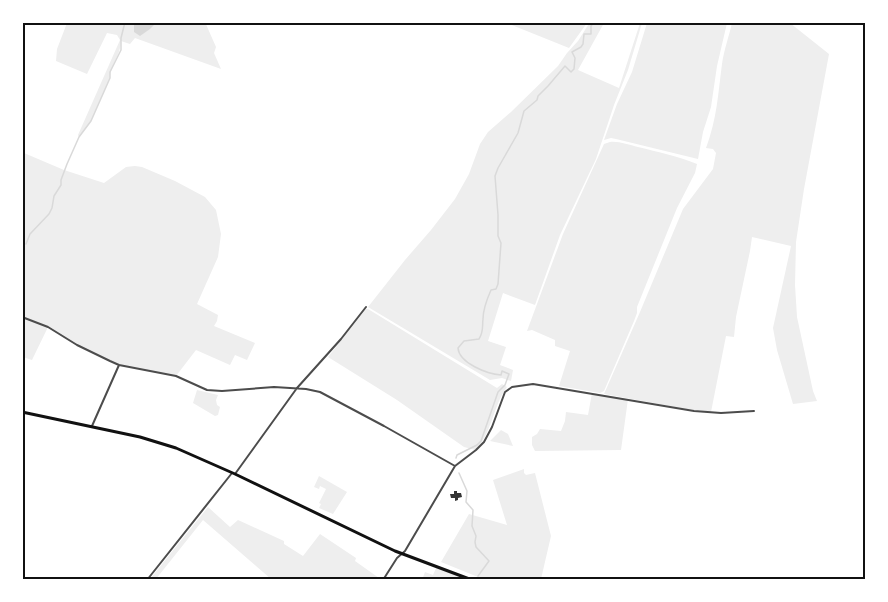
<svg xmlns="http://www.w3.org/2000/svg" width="888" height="602" font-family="'Archivo Narrow',sans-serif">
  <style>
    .green { fill: #eee }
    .water { fill: #d9d9d9 }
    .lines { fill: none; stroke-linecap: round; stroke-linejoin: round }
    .stream { stroke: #d9d9d9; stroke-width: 1.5 }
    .building { fill: #353535 }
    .minor { stroke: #4c4c4c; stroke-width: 2 }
    .secondary { stroke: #111; stroke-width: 3 }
    .neatline { fill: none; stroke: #111; stroke-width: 2 }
  </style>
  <rect width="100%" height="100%" fill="#fff"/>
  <!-- green -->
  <path class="green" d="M205,22L216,47L214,53L221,69L135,38L130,44L121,41C121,55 110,65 110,78L91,121L79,137L78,135L120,40L117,35L107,33L87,74L56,61L57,49L67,23H134V32L154,25L153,23Z
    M590,22L604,23L578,70L619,88L640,23H642L628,70L614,105L596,159L560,235L535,305L503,293L488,341L506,347L500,365L513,370L511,381L502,378L490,380L368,307L405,260L431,230L455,199L469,174L480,144L488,132L511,112L558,66L567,53L578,41Z
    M507,23H587L569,48Z
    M647,23H727L717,66L711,107L703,132L698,159L616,139L611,138L604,140L617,104L632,72Z
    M732,23H789V25L790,23L829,54L804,189L796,242L795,285L797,317L813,391L817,401L793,404L777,350L773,328L791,246L752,237L750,251L736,317L734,337L726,336L711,412L686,409L604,394L640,312L683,209L713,169L716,153L713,149L706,148C717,119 718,94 722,64C724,50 729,36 732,23Z
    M610,142C619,141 629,145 638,147C658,152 678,156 697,164L695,173L677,208L637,307V313L634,321L604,391L600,393L559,386L570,351L555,346V340L532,330L527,331L563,234L604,144Z
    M24,153L64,170L104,183L126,167L135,166L142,167L175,181L205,197L216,210L221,234L218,257L197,304L218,315L217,321L214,326L255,343L247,360L235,355L230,365L196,350L176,376L119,365L77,345L48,327L32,360L23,357L22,156Z
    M366,309H368L497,388L502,384L507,387C493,406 492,432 476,450L464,447L397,400L328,357Z
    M197,390L218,395L216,400L217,405L220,407L218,415L215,416L193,403Z
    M592,393L628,399L621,450L535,451L532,445V437L537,434L540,429L561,431L565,421L566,412L588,415Z
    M501,430L508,434L513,446L490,441Z
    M524,469V473L526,475L535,473L551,536L541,579H483L441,562L469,514L507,525L493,480Z
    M319,476L347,492L333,514L319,508L321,504L319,503L326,489L320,486L319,489L314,487Z
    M208,507L230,527L238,520L284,541V544L303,556L320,534L356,558L355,561L379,578L378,580L271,579L203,520L156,579H150Z
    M437,566L472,580H422L425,572L433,575Z"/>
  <!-- water -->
  <path class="water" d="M134,23H153L154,25L150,29L140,36L134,32Z"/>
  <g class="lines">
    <!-- stream -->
    <path class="stream" d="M26,244L30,234L49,214L52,208L54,196L61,185V180L67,164L79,137L91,121L110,78V72L121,50V38L125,22
      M456,458L457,455L477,445L481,441L498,392L505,385L509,374L502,371L501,375C487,374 459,363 458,348L464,341L479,339C484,331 482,327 483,319C483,310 487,299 491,290L496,289L498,284L501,243L498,236V215L495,176L498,168L518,133L524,111L537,100L538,96L548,86L565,66L571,72L574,69L575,58L572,52L581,47L583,44L584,34H591V26L594,22
      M459,473L467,491L466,502L473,510L472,526L476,536L475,542L476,547L489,561L478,576"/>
  </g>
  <!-- building -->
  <path class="building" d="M454,491H457V493H461L462,497L458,498V500L455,501V498H451L450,494H454Z"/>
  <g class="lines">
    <!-- minor -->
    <path class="minor" d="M22,317L48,327L77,345L110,361L119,365L176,376L207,390L222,391L274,387L306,389L320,392L384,426L455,466
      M92,426L119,365
      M235,474L297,388L341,339L366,307
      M147,580L232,473
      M383,580L397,558L405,551L455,466L476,450L484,442L492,427L505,392L512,387L533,384L694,411L721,413L754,411"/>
    <!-- secondary -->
    <path class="secondary" d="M22,412L140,437L176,448L235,474L395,551L472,580"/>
  </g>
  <!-- border -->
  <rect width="888" height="602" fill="none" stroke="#ffffff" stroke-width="48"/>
  <rect x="24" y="24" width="840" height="554" class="neatline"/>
</svg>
